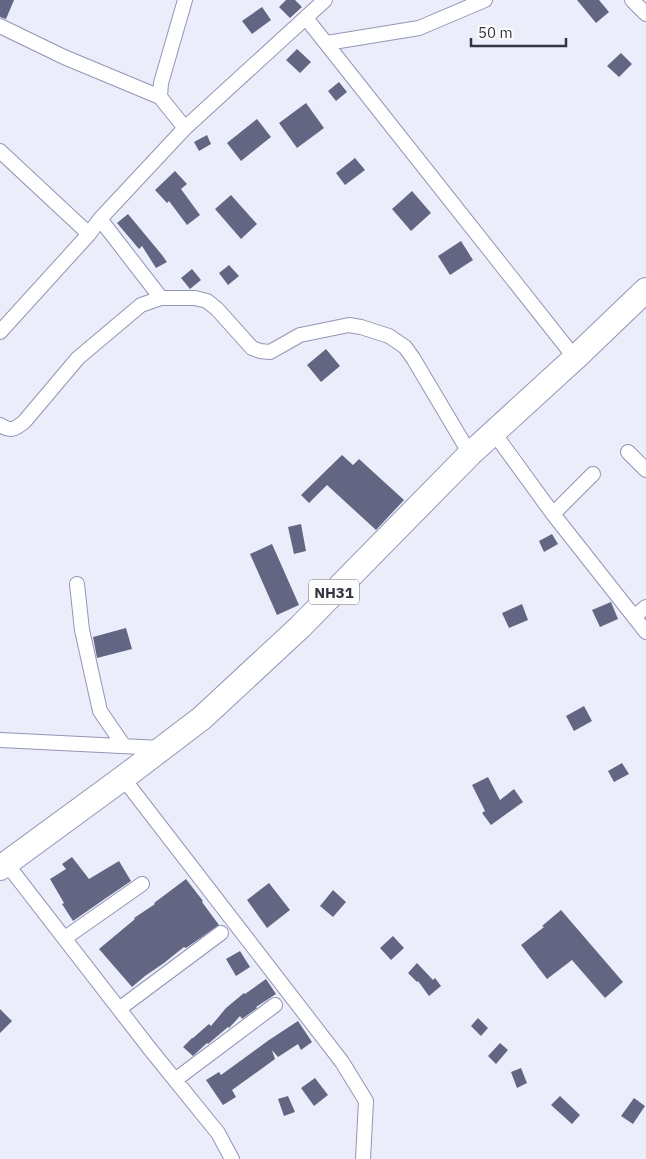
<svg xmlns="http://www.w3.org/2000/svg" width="646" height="1159" font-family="'IBM Plex Sans',sans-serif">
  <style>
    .building { fill: #636683 }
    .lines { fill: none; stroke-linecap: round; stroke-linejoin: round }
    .minor-casing { stroke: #9295b5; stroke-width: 16 }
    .trunk-casing { stroke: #9295b5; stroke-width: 26 }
    .minor { stroke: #fff; stroke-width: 14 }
    .trunk { stroke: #fff; stroke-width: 24 }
    .labels { text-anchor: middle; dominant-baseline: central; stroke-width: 5; stroke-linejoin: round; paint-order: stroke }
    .shield { fill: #fcfcfc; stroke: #6f7079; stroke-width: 1 }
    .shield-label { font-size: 15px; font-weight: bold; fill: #333441 }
  </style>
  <rect width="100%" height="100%" fill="#ecedfb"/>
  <!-- building -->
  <path class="building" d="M0,0H14L6,19L0,17Z
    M286,0H295L302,7L290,18L279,7Z
    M577,0H599L609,12L596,23Z
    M262,7L271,20L252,34L242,21Z
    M297,49L311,62L300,73L286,60Z
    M621,53L632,64L619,77L607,66Z
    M339,82L347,92L336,101L328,91Z
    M306,103L324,128L297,148L279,123Z
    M257,119L271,137L241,161L227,143Z
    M207,135L211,144L199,151L194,142Z
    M355,158L365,170L345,185L336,173Z
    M175,171L187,184L181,189L200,215L187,225L169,201L167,203L155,190Z
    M412,191L431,213L411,231L392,209Z
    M231,195L257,224L241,239L215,209Z
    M128,214L162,255L167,262L156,268L142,246L139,249L117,223Z
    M461,241L473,260L450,275L438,256Z
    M229,265L239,276L228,285L219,273Z
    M192,269L201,280L190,289L181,278Z
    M326,349L340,366L321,382L307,365Z
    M342,455L353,465L359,459L404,500L376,530L327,485L309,503L301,495Z
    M301,524L306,551L294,554L288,527Z
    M552,534L558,544L544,552L539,541Z
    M272,544L299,605L277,615L250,554Z
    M611,602L618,619L600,627L592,610Z
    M522,604L528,620L509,628L502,613Z
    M126,628L132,649L97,658L93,637Z
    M584,706L592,721L574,731L566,716Z
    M622,763L629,774L614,782L608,771Z
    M488,777L500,800L514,789L523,802L491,825L482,813L485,811L472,785Z
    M72,857L89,879L119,861L131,881L106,898L73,921L62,904L64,903L50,879L66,869L62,864Z
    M186,879L203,901L202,902L219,925L186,948L184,947L164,963L145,976L132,987L99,949L135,919L134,918L155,904L154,903Z
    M269,883L290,910L267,928L247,900Z
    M333,890L346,902L333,917L320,906Z
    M561,910L623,982L605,998L572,960L547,979L521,945L544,927L542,926Z
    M393,936L404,948L391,960L380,948Z
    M240,951L250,967L236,976L226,959Z
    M417,963L433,980L435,978L441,986L429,996L418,981L417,982L408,973Z
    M266,979L276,994L256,1007L257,1008L242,1019L240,1016L229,1028L228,1027L208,1044L207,1043L193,1056L183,1047L192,1038H193L209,1024L211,1026L226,1008L244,993L245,994Z
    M0,1009L12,1021L0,1033Z
    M478,1018L488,1028L481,1036L471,1026Z
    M298,1021L312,1042L301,1050L298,1044L278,1057L272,1050L275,1059L232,1090L236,1097L223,1105L206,1080L219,1072L221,1075L269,1040Z
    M500,1043L508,1050L496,1064L488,1056Z
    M521,1068L527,1083L517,1088L511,1072Z
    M315,1078L328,1095L314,1106L301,1088Z
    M288,1096L295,1112L284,1116L278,1099Z
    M560,1096L580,1115L572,1124L551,1105Z
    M634,1098L645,1106L633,1124L621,1116Z"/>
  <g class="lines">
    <!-- minor casing -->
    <g class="minor-casing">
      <path id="minor" d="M185,0L161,83L160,97L185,128
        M632,0L646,14
        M306,18L575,358
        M0,26L64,57L160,97
        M327,43L419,28L485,0
        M0,151L89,234
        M100,219L161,298
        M0,332L89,234L100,219L185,128L325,0
        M0,425C11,432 15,429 24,422L78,358L141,305L161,298H195L207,301L217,309L252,348L260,351L270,352L300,335L349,325L361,327L389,336L405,347L413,358L470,454
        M494,433L553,514L646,632
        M628,452L646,470
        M553,514L593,474
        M77,584L82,630L100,711L124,746
        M634,617L646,607
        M0,740L161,748
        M123,778L342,1062L366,1101L363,1159
        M6,863L150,1049L218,1133L232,1159
        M65,938L142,884
        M119,1009L221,933
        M175,1080L275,1005"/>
    </g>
    <!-- trunk casing -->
    <g class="trunk-casing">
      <path id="trunk" d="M0,868L123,778L202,718L300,627L470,454L575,358L646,290"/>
    </g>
    <!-- minor -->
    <use href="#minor" class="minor"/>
    <!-- trunk -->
    <use href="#trunk" class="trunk"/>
  </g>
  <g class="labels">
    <!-- shield labels -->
    <rect class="shield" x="309" y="579.5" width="50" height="25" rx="4"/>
    <g class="shield-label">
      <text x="334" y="592">NH31</text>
    </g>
  </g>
  <!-- scale -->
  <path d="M471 38v8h95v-8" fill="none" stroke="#333441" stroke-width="2.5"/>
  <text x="478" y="38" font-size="15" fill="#333441" stroke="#fcfcfc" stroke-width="4" paint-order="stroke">50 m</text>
</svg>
